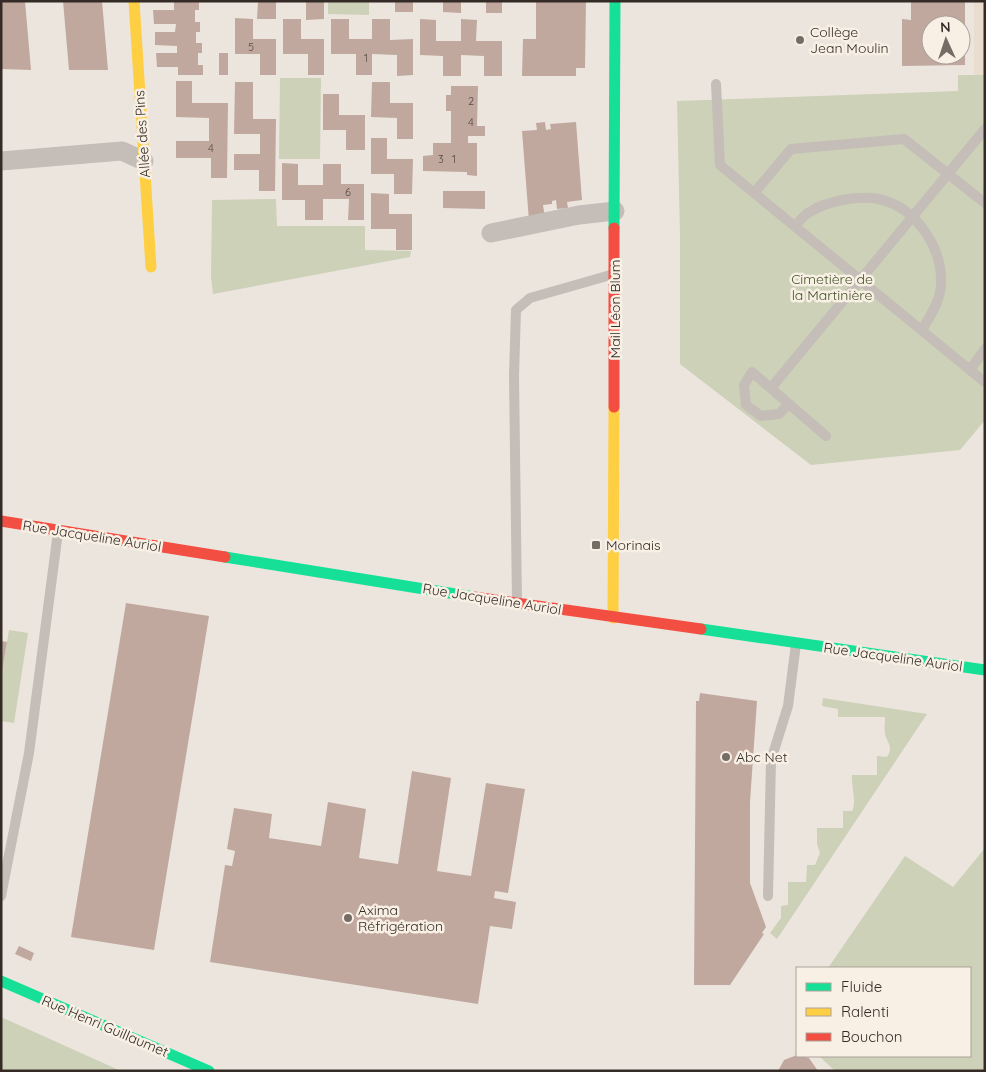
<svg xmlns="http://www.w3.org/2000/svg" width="986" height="1072" font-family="Quicksand,sans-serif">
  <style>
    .green { fill: #cdd1b8 }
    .plaza { fill: #ebddcd }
    .building { fill: #c0a89f; fill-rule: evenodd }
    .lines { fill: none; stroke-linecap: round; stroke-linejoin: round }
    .lane { stroke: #c5bdb7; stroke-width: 10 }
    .street { stroke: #c5bdb7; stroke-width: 19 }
    .fast { stroke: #16e098; stroke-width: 11 }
    .slow { stroke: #ffcf43; stroke-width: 11 }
    .jam { stroke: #f24e42; stroke-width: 11 }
    .poi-dot { fill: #756c66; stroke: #f9f0e5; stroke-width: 2 }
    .labels { text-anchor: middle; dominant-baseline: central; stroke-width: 5; stroke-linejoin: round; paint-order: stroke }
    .number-label { font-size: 11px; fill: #584a44 }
    .poi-label { font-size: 14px; fill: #352b26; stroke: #f9f0e5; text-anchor: start }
    .street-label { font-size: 14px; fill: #352b26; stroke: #f9f0e5 }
    .park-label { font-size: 14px; fill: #445429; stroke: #f9f0e5 }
  </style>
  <rect width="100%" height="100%" fill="#ece5de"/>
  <!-- green -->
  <path class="green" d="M328,1H369V15L328,14Z
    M958,75H985V420L960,450L811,465L680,364V236L677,101L958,91Z
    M280,78H321L320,159H279Z
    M276,199L277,226H365V250L411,251L410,257L213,294L211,277L212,200Z
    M9,630L28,633L14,723L1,721V677Z
    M823,698L927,714L777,939L770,933L781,918V906L788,905V882H806L807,865H815L820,853L817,844V828H843V811H852C857,801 851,787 852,775H877V756L887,757C894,746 887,743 885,734C884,728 885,722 885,717H838V709L822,706Z
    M985,848V1071H835L819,1056H970V968H828L905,856L953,887Z
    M1,1017L121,1071H1Z"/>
  <!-- plaza -->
  <path class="plaza" d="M974,1H985V75H974Z"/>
  <!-- building -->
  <path class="building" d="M1,1H25L31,70L1,69Z
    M63,1H102L108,70H69Z
    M174,1H199V10H195V22H200V32H196V43H202V53H198V65H203V75H178V67H157L156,53H177V46L155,45V32H175L176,24H154L153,10H174Z
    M258,1H276V19H257Z
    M306,1H324V19L306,20Z
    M395,1H413V12H395Z
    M443,1H461V13L443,12Z
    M486,1H502V13H486Z
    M536,1H586L585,68H576V76H522L523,39H536Z
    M911,1H965V65L902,66V19L911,20ZM931,25H961V55H931Z
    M235,18L253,19V39H276V75H260V54H235Z
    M283,19H301V39H324V75H308V54H283Z
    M331,19H349V39H372V19H390V40L413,39V75L397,76V55L372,54V75H356V54H331Z
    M420,19L436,20V41H461V19L477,20L476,41H502V76H484V56L461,55V76H443V56L420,55Z
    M219,53H228V75H219Z
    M176,81H192V103H228L227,178H211V158H176V141H209V118L176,117Z
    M235,82H253V119H276L275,191H259V170H234V154H260V134H234Z
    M372,82H390V103H413V139H397V118L371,117Z
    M451,86H478L477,126H485V136H468V143H477V176L467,175V172L423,171V156L433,155V143H451V111H446V95H451Z
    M323,94H339V115H365V150H346V130H323Z
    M545,122L546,130L551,129L550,124L576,122L582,200L567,202L568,208L557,209L556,200L552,201V204L543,205L545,217L529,221L522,131L537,130L536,123Z
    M371,138H387V159H413L412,194H394V174H371Z
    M282,163L298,164V185H323V164H341V184H364V220H348L349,199H323V220H305V200H282Z
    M443,191H485V209L443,208Z
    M371,193L389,194V214H412V250H396V229H371Z
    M126,603L209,616L154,950L71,937Z
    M1,641L7,642L2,671H1Z
    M700,693L757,701L750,802V883L766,927L762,933L764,934L730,985H694L696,701H699Z
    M412,771L451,778L437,871L471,876L486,783L525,789L508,893L495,891L494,898L516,902L512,929L490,926L478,1004L210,962L225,865L232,866L235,851L227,849L234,808L272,814L269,838L321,846L328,802L366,809L359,858L398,864Z
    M19,946L34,953L31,961L15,954Z
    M797,1055L809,1058L818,1071H778L784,1060Z"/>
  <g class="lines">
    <!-- lane -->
    <path class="lane" d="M716,84L720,165L970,370L985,349
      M754,193L791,149L904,139L985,203
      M795,226C799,222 803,216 808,213C826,201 858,195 879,199C916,207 943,248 941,285C940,302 930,316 922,330
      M970,370L985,382
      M771,388L985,129
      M789,404L779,414L761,416L746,405L744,385L752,372L826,436
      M517,602L514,376L516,310L530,298L614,274
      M1,896L29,753L58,532
      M768,896L771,760L788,706L796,644"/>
    <!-- street -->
    <path class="street" d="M1,161L122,151L144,161
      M491,233L579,215L615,211"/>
    <!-- fast -->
    <path class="fast" d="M614,228L615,1
      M225,557L474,597
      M701,629L985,670
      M1,981L209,1071"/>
    <!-- slow -->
    <path class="slow" d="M134,1L151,267
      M613,618L614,407"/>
    <!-- jam -->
    <path class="jam" d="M614,407V228
      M1,521L225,557
      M474,597L701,629"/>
  </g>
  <!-- markers -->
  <g class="poi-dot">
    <circle cx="800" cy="40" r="5"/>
    <rect x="591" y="540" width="10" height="10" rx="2.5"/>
    <circle cx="726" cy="757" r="5"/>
    <circle cx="348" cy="918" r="5"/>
  </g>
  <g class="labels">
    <!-- number labels -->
    <g class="number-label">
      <text x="251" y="47">5</text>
      <text x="366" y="58">1</text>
      <text x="471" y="101">2</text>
      <text x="471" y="122">4</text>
      <text x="211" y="148">4</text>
      <text x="441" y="159">3</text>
      <text x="454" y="159">1</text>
      <text x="348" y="192">6</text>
    </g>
    <!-- poi labels -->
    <g class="poi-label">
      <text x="810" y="32">Collège<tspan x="810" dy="16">Jean Moulin</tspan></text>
      <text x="606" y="545">Morinais</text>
      <text x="736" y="757">Abc Net</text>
      <text x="358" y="910">Axima<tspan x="358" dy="16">Réfrigération</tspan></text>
    </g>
    <!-- street labels -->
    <g class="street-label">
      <text transform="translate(142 134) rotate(-94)">Allée des Pins</text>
      <text transform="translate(615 309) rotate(-90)">Mail Léon Blum</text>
      <text transform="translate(92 536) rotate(9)">Rue Jacqueline Auriol</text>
      <text transform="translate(492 599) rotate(9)">Rue Jacqueline Auriol</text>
      <text transform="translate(893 657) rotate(8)">Rue Jacqueline Auriol</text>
      <text transform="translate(105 1026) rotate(23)">Rue Henri Guillaumet</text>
    </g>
    <!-- park labels -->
    <g class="park-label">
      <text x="832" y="279">Cimetière de<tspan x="832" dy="16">la Martinière</tspan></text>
    </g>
  </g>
  <!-- border -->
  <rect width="986" height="1072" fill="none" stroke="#352b26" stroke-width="5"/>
  <!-- legend -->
  <rect x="796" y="967" width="175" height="90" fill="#f9f0e5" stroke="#aba199"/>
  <rect x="806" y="983" width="25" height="8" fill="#16e098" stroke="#aba199"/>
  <text x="841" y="992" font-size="15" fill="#352b26">Fluide</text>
  <rect x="806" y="1008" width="25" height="8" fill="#ffcf43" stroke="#aba199"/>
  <text x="841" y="1017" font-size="15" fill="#352b26">Ralenti</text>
  <rect x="806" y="1033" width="25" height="8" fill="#f24e42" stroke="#aba199"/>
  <text x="841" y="1042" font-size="15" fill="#352b26">Bouchon</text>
  <!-- north arrow -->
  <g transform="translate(946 40) rotate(357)"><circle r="24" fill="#f9f0e5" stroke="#aba199"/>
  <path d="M0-4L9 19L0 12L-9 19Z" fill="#756c66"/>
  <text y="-8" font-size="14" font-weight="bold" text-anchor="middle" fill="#352b26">N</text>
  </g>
</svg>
